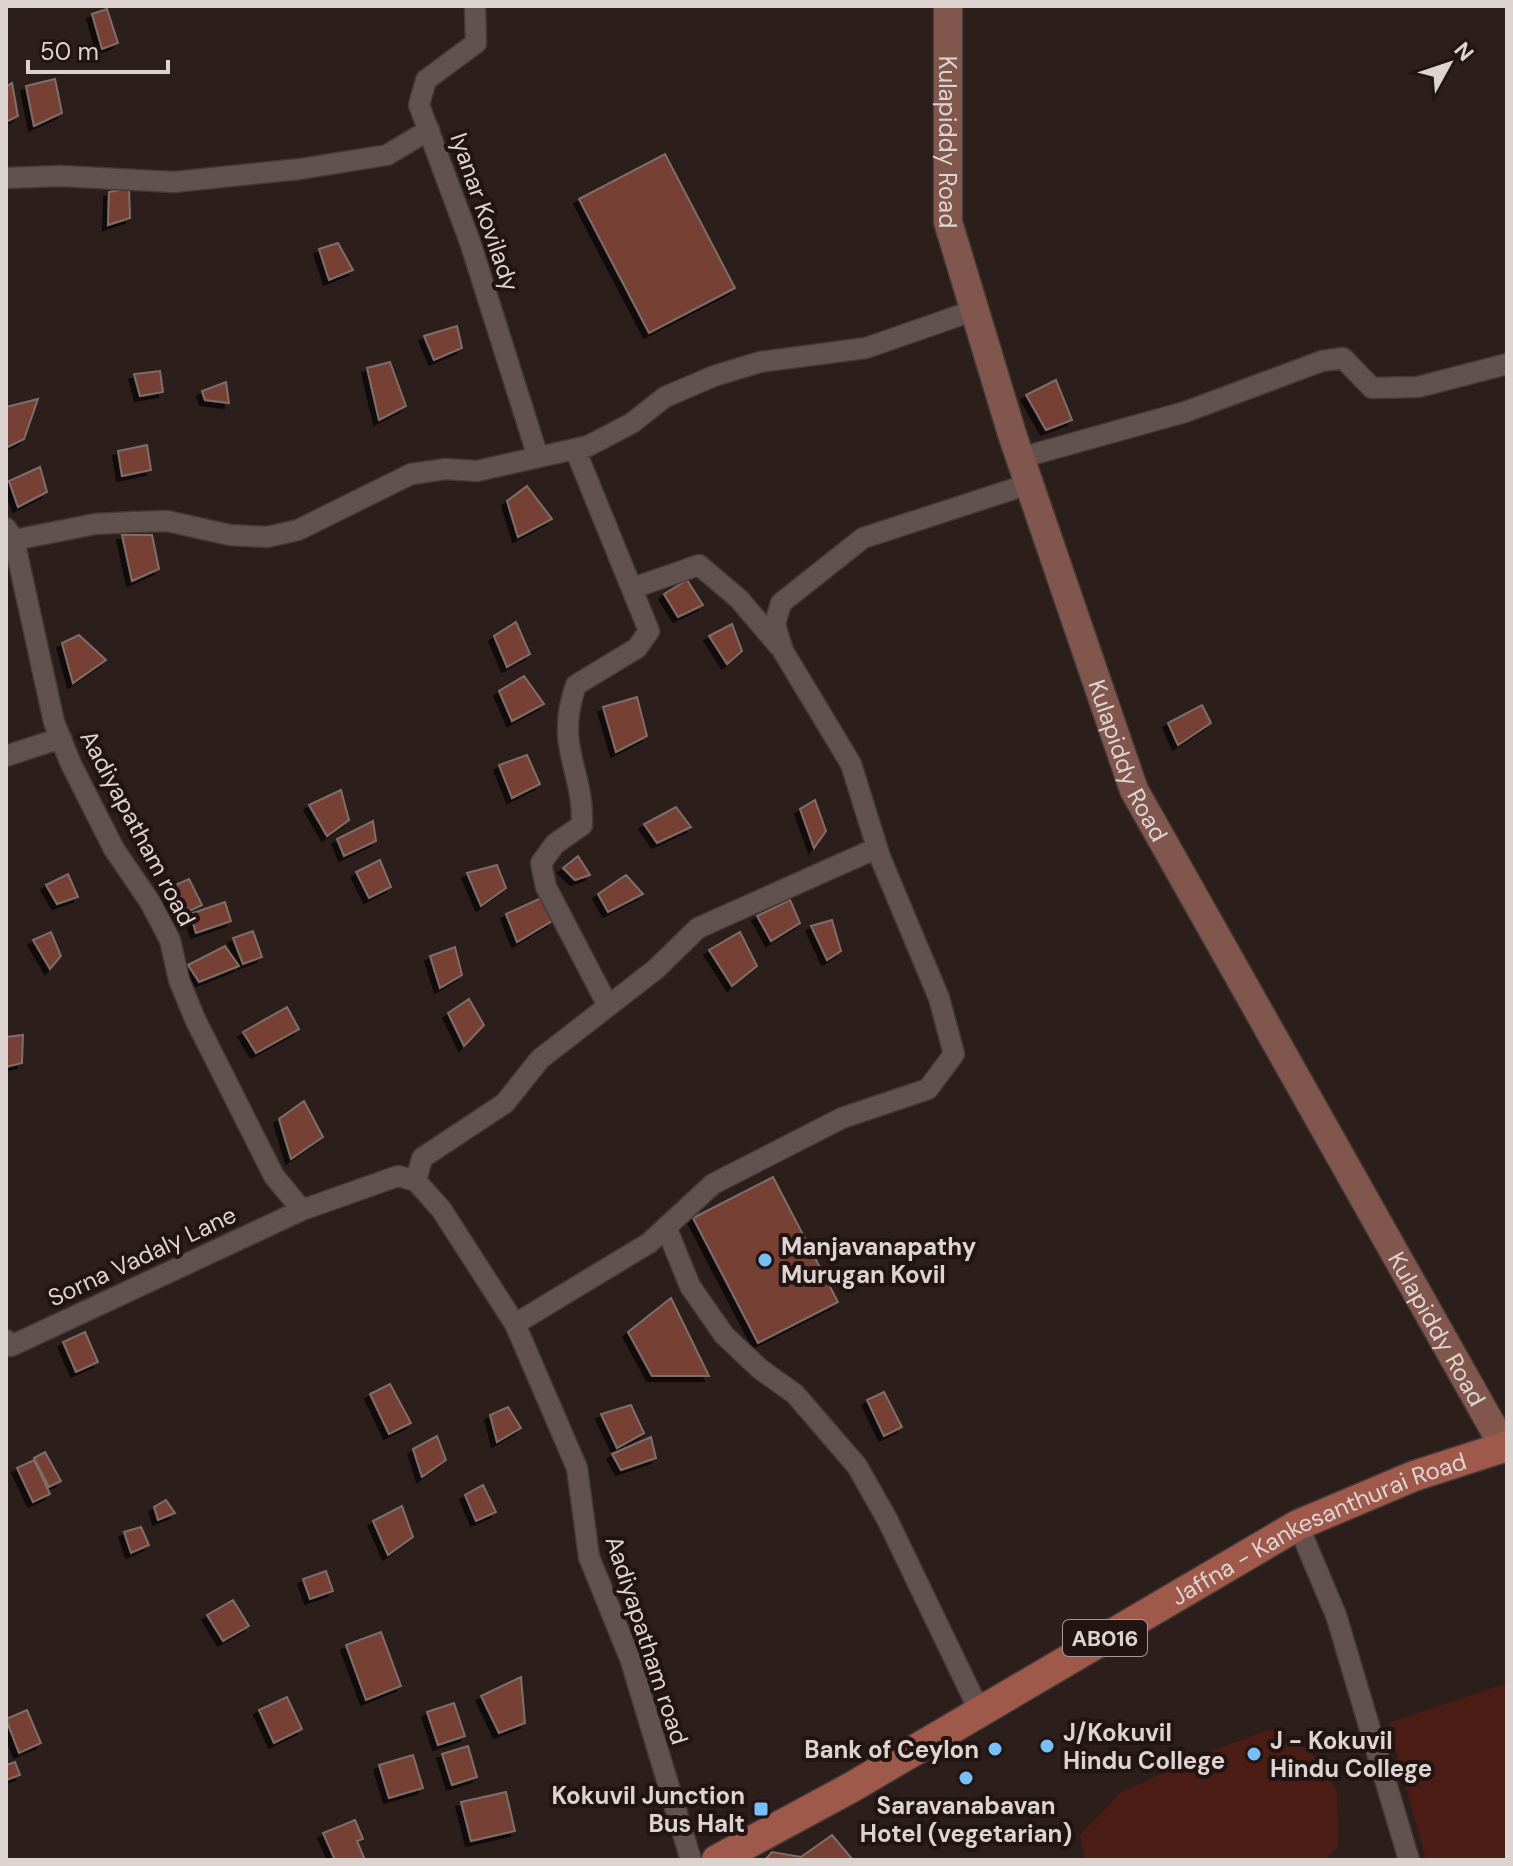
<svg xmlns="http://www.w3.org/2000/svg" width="1513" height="1866" font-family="'DM Sans',sans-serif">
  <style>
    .green { fill: #4b1d14 }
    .building { fill: #774136; stroke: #7e6e6a; stroke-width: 2; filter: url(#shadow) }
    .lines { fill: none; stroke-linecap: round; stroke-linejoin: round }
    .street-casing { stroke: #433937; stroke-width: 23 }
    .secondary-casing { stroke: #433937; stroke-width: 31 }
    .primary-casing { stroke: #433937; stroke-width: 33 }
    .street { stroke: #62524f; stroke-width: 20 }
    .secondary { stroke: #80564d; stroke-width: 28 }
    .primary { stroke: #9e594a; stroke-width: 30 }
    .poi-dot { fill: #78bff7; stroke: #211412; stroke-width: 3 }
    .labels { text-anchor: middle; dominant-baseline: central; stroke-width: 8; stroke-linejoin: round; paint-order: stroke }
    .shield { fill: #211412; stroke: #a59a98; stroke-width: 2 }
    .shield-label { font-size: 22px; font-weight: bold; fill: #ddd4d2 }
    .street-label { font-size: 24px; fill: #ddd4d2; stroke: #211412 }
    .poi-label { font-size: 24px; font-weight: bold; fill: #ddd4d2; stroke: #211412; text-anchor: start }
  </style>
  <defs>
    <filter id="shadow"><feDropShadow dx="-5" dy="5" stdDeviation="0" flood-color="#0009"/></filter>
  </defs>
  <rect width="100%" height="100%" fill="#2b1e1b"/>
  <!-- green -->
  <path class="green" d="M1507,1683V1860H1426L1388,1723Z
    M1271,1729L1310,1751L1337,1791L1338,1847L1325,1860H1085L1080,1835L1120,1793L1201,1755Z"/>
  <!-- building -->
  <path class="building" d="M107,9L118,43L102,49L92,14Z
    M55,79L62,113L34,126L26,86Z
    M12,83L18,116L6,122V87Z
    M665,154L735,288L649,333L579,199Z
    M129,188L130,218L108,225L109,192Z
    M338,243L353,270L329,280L319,249Z
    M457,326L462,348L434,360L424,336Z
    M390,362L406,406L379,420L367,368Z
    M160,371L163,392L140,396L134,374Z
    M1056,380L1072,420L1046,430L1026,395Z
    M226,382L229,403L205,400L202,391Z
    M38,399L24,439L6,448V407Z
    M147,445L151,470L122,476L118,451Z
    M40,467L47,492L18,507L9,481Z
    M527,486L552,519L518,537L507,501Z
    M122,535H152L159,569L132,581Z
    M687,580L703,605L678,617L664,594Z
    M516,622L530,654L507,667L494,636Z
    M732,624L742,651L727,664L709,636Z
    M79,635L106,660L73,683L62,643Z
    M524,676L544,704L512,721L499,691Z
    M637,697L647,736L616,752L603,707Z
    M1202,705L1211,723L1178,745L1168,723Z
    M527,755L540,784L512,798L499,765Z
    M341,790L349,820L327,836L309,805Z
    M815,800L826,831L814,848L800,809Z
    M676,807L691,827L657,843L644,824Z
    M373,821L376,841L344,856L337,839Z
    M578,856L590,875L575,880L563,868Z
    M380,860L391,887L369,898L356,872Z
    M497,865L506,888L481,906L467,873Z
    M68,874L78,897L57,904L46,885Z
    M626,875L643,894L608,912L598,894Z
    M189,879L202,905L177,917L164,890Z
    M541,898L552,921L517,942L506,914Z
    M790,900L800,923L771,941L757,916Z
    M225,902L231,921L196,933L190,914Z
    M832,920L841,951L827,960L811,926Z
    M253,931L262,957L243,964L233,938Z
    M51,932L61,956L50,969L33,940Z
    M740,932L757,966L732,986L709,950Z
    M225,946L239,966L199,982L188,965Z
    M455,947L462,975L440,988L430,956Z
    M469,999L484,1025L464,1046L448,1013Z
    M287,1007L299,1029L256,1053L243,1032Z
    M23,1035L22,1063L6,1067V1037Z
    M304,1101L323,1137L291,1159L279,1119Z
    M773,1177L838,1302L758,1343L693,1218Z
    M671,1298L709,1376H652L628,1332Z
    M85,1332L98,1362L76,1372L63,1342Z
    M390,1384L411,1423L389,1434L370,1394Z
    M884,1392L902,1427L884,1436L867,1400Z
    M631,1405L644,1433L617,1448L601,1414Z
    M508,1407L521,1428L497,1442L490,1415Z
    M437,1436L446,1460L422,1477L413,1449Z
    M651,1437L656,1458L621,1470L612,1454Z
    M45,1452L61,1481L49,1487L34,1458Z
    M34,1460L50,1494L33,1502L17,1468Z
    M483,1485L496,1512L476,1521L465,1495Z
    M166,1500L175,1513L158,1520L154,1507Z
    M402,1506L413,1537L388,1555L373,1521Z
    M141,1527L149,1545L131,1553L124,1532Z
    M326,1571L333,1591L310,1599L303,1579Z
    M233,1600L249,1626L223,1641L207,1615Z
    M381,1632L401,1686L366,1700L346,1645Z
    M521,1677L525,1723L499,1733L481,1696Z
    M287,1697L302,1729L274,1743L259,1710Z
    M454,1703L465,1736L438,1745L427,1712Z
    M27,1710L41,1743L19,1753L6,1719Z
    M468,1746L477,1777L452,1785L442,1754Z
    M413,1755L423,1788L389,1798L379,1765Z
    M15,1762L20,1775L6,1780V1765Z
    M506,1792L515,1831L471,1841L461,1802Z
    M355,1820L363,1839L357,1841L365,1860H335L323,1833Z
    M832,1835L853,1860H765L772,1852L801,1857Z"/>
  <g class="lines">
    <!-- street casing -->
    <g class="street-casing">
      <path id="street" d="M475,6L476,43L426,80L419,105L470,242L538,457
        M6,178L61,176L174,182L300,169L387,155L429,130
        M575,449L649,631L637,648L576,685C554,748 584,769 582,825L555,844L541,863L546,887L608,1006
        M1020,458L1185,412L1322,361L1343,358L1372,388L1418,387L1507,364
        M6,528L14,540L95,524L134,522L167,521L230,535L267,537L298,530L411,474L446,469L477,471L588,446L632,423L665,397L714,376L760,362L866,348L975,310
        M14,540L54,722L71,764L114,849L150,902L170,940L179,980L195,1019L274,1176L302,1210L398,1176L416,1181L441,1209L515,1324L577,1468L589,1557L631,1661L691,1860
        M633,588L699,565L739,599L779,646
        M6,756L61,738
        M416,1181L422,1158L505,1103L540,1059L656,969L698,928L877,848
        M666,1227L690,1286L724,1335L760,1369L795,1394L857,1466L887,1519L980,1712
        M515,1324L649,1243L713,1184L842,1118L928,1089L954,1054L939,998L880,857L851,764L783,651L775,624L781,603L863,538L1029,484
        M6,1340L11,1346L302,1210
        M1298,1525L1336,1615L1409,1860"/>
    </g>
    <!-- secondary casing -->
    <g class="secondary-casing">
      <g id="secondary">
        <path id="s1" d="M948,6V222L1012,434L1134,790L1504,1447"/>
      </g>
    </g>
    <!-- primary casing -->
    <g class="primary-casing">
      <g id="primary">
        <path id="s2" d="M717,1860L852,1787L1298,1525L1414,1476L1507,1446"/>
      </g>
    </g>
    <!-- street -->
    <use href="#street" class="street"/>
    <!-- secondary -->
    <use href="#secondary" class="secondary"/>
    <!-- primary -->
    <use href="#primary" class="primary"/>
  </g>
  <!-- markers -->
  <g class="poi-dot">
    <circle cx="765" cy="1260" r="8"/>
    <circle cx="1047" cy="1746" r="8"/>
    <circle cx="995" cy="1749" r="8"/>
    <circle cx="1254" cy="1754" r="8"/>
    <circle cx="966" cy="1778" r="8"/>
    <rect x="753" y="1801" width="16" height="16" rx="4"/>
  </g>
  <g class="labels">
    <!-- shield labels -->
    <rect class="shield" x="1063" y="1620" width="84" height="36" rx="6"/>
    <g class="shield-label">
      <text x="1105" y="1638">AB016</text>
    </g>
    <!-- street labels -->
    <g class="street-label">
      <text stroke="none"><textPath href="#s1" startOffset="136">Kulapiddy Road</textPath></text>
      <text transform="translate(485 212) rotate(71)">Iyanar Kovilady</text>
      <text stroke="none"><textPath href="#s1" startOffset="784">Kulapiddy Road</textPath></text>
      <text transform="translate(138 828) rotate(62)">Aadiyapatham road</text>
      <text transform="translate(142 1256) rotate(-25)">Sorna Vadaly Lane</text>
      <text stroke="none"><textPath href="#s1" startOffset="1432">Kulapiddy Road</textPath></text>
      <text stroke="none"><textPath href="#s2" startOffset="688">Jaffna - Kankesanthurai Road</textPath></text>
      <text transform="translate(647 1640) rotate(72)">Aadiyapatham road</text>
    </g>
    <!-- poi labels -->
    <g class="poi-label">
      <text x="781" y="1246">Manjavanapathy<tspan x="781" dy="28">Murugan Kovil</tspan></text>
      <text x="1063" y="1732">J/Kokuvil<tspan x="1063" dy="28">Hindu College</tspan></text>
      <text x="1270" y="1740">J - Kokuvil<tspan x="1270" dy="28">Hindu College</tspan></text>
      <text x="979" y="1749" text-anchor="end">Bank of Ceylon</text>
      <text x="745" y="1795" text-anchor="end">Kokuvil Junction<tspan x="745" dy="28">Bus Halt</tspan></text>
      <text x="966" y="1805" text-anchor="middle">Saravanabavan<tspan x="966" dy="28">Hotel (vegetarian)</tspan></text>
    </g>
  </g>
  <!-- border -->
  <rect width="1513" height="1866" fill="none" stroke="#ddd4d2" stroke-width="16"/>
  <!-- north arrow -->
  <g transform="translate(1449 64) rotate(50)" stroke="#211412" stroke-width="6" paint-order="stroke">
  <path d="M0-6L14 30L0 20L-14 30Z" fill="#ddd4d2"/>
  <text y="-12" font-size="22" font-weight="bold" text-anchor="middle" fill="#ddd4d2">N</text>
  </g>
  <!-- scale -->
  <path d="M28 60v12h140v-12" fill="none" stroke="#ddd4d2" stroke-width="4"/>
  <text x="40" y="60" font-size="24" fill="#ddd4d2" stroke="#211412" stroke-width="6" paint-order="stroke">50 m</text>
</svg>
